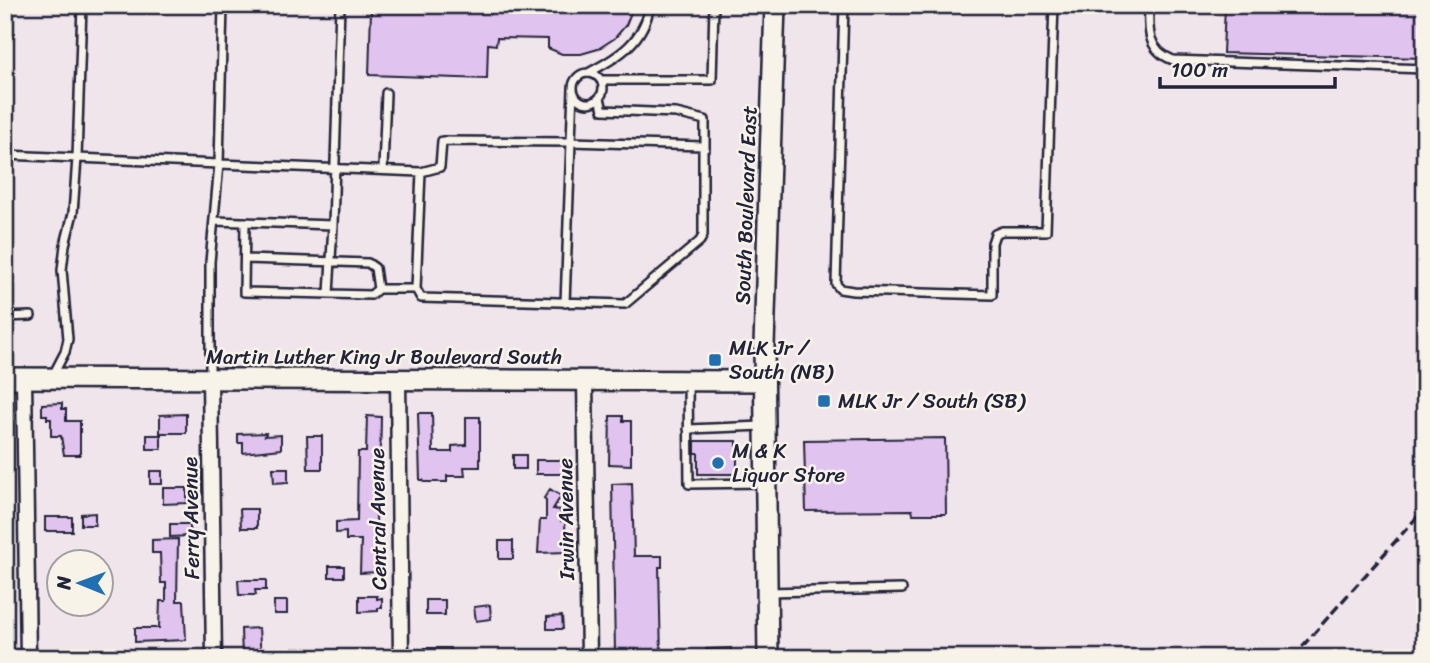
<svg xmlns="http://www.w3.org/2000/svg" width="1430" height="663" font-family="Sriracha,sans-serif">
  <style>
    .building { fill: #e1c3f0; stroke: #22223b; stroke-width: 2 }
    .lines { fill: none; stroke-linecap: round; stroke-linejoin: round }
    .lane-casing { stroke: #22223b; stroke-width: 12 }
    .street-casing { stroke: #22223b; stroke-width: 19 }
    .secondary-casing { stroke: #22223b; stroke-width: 24 }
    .lane { stroke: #f7f3e8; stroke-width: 7 }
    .street { stroke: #f7f3e8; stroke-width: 14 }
    .secondary { stroke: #f7f3e8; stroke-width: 19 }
    .rail { stroke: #22223b; stroke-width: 3.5; stroke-dasharray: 10 5; stroke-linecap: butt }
    .poi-dot { fill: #1f6fb2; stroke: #f7f3e8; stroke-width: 2.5 }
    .labels { text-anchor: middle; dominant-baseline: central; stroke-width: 5; stroke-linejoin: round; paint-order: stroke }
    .street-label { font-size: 21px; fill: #22223b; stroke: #f7f3e8 }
    .poi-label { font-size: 21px; fill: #22223b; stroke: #f7f3e8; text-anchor: start }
  </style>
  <rect width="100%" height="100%" fill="#f0e5ea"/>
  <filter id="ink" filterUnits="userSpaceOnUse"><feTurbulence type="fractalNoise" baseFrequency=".0143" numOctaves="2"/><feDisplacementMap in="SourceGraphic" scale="14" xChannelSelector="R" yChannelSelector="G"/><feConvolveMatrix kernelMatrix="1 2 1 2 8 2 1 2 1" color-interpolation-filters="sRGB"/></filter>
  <g filter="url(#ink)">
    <!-- building -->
    <path class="building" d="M386,5H634L626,25L615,38L598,49L581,54H562L548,48V39L497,38L496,45L488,44L487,79L369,75L371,10L386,11Z
      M1225,5H1425V58L1223,53Z
      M62,403V409H66V421H80V455H64L61,436H51V419H47V415H42V404Z
      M418,413H432L433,452H452V446L466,445V417H480V467H464L465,476H447V482H424L423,480H420Z
      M186,414V433H160V415Z
      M367,416L381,417L379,512L376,514L377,572L360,573L361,540H346V532L336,533V522L357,521L358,452H366Z
      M610,416H623V421H631V465L609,464Z
      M266,433L265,436L281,435V449L243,453V443H238V434Z
      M147,435H161V449H147Z
      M307,436H322V469H308Z
      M945,438L946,514H913L912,510L806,511L804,440Z
      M695,441H737V474H698V453H695Z
      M513,455H526V469H513Z
      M536,460H564V474H536Z
      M273,468H288V482L274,483Z
      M150,471H162V484H150Z
      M632,483L634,556H662V567H659L661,658H650V652H615L612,484Z
      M163,488H187V503L163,504Z
      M550,489L561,496L553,509L560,510L561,521L565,520L566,552L538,553L540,520H546V500L544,498Z
      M240,509H257V528H241Z
      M95,513V525H81V514Z
      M45,517H72V531H45Z
      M170,524H190V536L170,537Z
      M178,539L177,601H184L186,640L135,642V628H159L160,601H166V583H161L160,553H152V540Z
      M499,541H513V559H499Z
      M329,566H344V577H329Z
      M238,580H266V590H255L256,595H239Z
      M359,596H377V599L382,598V608H378V611L359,612Z
      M426,600H445V615H426Z
      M274,601H287V614H274Z
      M490,605L491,619L476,621L474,607Z
      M562,616L563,629H547V617Z
      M259,628L261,658H242L241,629Z
      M425,648H450L451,658H425Z
      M731,648V658H706V649Z"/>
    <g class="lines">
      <!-- lane casing -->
      <g class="lane-casing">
        <path id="lane" d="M82,5L77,158L219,164L223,5
          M844,5L836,284L840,289L853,291L992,295V243L995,234L1002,231H1046L1054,5
          M1149,5C1148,30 1147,50 1173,60L1425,69
          M5,16L7,5
          M573 88a15 15 0 1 1 30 0a15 15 0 1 1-30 0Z
          M588,73C619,57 644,41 650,5
          M601,80H712L714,5
          M600,98L603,110L676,113L705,120V148
          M5,155L77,158L73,213L65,245L62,270L68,339L65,352L52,377
          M383,169L386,93
          M215,221L333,225L340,5
          M245,222L244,292L371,295L378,289H416
          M245,259L368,263L375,268L378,289
          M329,294L333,225
          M565,303L571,142L442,141L440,167L421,172L416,289L421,298L625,304L700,241L703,235V146L571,142L573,89
          M5,317L31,316
          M210,378V262L219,164L421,172
          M688,382L689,484L764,483
          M688,429L763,426
          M767,592L902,589"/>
      </g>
      <!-- street casing -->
      <g class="street-casing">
        <path id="street" d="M24,378L28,658
          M210,379L214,658
          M398,379L401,658
          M585,380L589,658"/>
      </g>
      <!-- secondary casing -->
      <g class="secondary-casing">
        <path id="secondary" d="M5,378L763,381
          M768,658L764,346L775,5"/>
      </g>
      <!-- lane -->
      <use href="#lane" class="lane"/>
      <!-- street -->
      <use href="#street" class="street"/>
      <!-- secondary -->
      <use href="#secondary" class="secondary"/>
      <!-- rail -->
      <path class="rail" d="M1292,658L1425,508"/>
    </g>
  </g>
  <!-- markers -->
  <g class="poi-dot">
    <rect x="708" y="353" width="14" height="14" rx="3.5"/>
    <rect x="817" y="394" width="14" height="14" rx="3.5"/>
    <circle cx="718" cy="463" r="7"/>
  </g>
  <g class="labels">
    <!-- street labels -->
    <g class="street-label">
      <text transform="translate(746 205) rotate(-88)">South Boulevard East</text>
      <text x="384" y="357">Martin Luther King Jr Boulevard South</text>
      <text transform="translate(191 518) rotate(-91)">Ferry Avenue</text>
      <text transform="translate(378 519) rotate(-91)">Central Avenue</text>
      <text transform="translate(566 519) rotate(-91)">Irwin Avenue</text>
    </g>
    <!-- poi labels -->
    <g class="poi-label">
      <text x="729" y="348">MLK Jr /<tspan x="729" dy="24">South (NB)</tspan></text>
      <text x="838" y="401">MLK Jr / South (SB)</text>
      <text x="732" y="451">M &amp; K<tspan x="732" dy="24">Liquor Store</tspan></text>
    </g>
  </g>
  <!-- margin -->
  <rect width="1430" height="663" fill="none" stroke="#f7f3e8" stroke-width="28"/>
  <rect x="14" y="14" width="1402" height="635" fill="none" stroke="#22223b" stroke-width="2.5" filter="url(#ink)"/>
  <!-- north arrow -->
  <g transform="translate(80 583) rotate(271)"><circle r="33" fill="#f7f3e8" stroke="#a29fa3" stroke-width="2"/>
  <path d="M0-5L12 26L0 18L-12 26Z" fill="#1f6fb2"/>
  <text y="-10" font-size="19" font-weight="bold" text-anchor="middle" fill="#22223b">N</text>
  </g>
  <!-- scale -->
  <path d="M1160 77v10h175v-10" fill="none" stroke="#22223b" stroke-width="3.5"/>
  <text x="1171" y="77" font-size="21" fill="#22223b" stroke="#f7f3e8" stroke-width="5" paint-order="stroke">100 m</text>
</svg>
